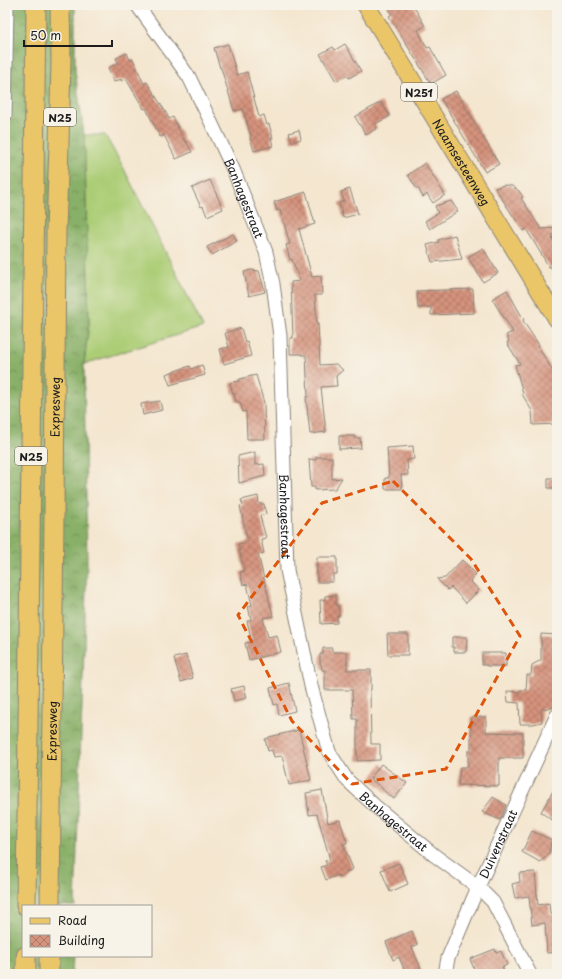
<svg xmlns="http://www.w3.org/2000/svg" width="562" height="979" font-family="'Playpen Sans',sans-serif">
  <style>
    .grass { fill: #accd76; stroke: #647449 }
    .forest { fill: url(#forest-crowns); stroke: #526642 }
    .building { fill: url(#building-cross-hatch) }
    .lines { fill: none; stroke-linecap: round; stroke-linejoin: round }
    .minor-casing { stroke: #888176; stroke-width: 15 }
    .major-casing { stroke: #888176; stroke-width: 19 }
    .highway-casing { stroke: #888176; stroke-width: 21 }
    .minor { stroke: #fff; stroke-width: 13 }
    .major { stroke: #eac669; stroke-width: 17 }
    .highway { stroke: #eac669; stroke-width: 19 }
    .marked { fill: none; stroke: #de560d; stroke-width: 3; stroke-dasharray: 8 5; stroke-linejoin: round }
    .labels { text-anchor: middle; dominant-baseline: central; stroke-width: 3; stroke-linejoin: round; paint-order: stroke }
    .shield { fill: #f7f3e8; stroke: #5e5c59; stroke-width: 1 }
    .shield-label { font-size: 11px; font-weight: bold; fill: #1c1c1c }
    .street-label { font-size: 12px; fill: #1c1c1c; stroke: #f7f3e8 }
  </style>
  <defs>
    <pattern id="forest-crowns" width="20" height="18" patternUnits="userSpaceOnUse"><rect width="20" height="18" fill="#89b067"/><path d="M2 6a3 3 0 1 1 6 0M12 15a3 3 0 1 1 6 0" fill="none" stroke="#6f8e54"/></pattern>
    <pattern id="building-cross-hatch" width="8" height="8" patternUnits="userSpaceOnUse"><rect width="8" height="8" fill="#d5937d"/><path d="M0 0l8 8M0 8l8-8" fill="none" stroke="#ac7766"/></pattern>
  </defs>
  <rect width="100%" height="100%" fill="#f7f3e8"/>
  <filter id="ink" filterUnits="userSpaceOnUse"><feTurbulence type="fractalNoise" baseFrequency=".025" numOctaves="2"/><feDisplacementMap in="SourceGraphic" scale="8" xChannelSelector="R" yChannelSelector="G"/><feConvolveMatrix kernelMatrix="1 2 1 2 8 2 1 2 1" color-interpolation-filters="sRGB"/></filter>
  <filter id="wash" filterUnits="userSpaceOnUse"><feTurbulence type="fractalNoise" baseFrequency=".012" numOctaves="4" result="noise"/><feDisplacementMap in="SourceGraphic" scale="16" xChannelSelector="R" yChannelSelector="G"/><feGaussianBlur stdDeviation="0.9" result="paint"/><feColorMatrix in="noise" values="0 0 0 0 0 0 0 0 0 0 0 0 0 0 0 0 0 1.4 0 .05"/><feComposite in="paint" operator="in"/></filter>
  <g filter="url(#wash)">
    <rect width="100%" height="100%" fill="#f4e6cf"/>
    <!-- grass -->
    <path class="grass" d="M84,135H105L122,165L203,327L84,364L89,323Z"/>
    <!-- forest -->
    <path class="forest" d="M7,5H75V71L84,135L85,155L89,323L84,364L87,562L75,906H23V956H73L72,974H5V101Z"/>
    <g id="blocks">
      <!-- building -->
      <path class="building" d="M387,5H413L425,26L418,30L427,48L430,47L446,75L431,84L389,16L392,14Z
        M228,44L237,75L247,72L259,117L264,115L267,125L269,124L273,138H271L273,146L254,151L250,137L251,136L243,109L234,111L221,68H220L214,48Z
        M345,44L361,71L349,78L347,75L336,81L320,54L333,47L335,50Z
        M127,53L130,60L133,59L144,84L147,82L165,111L169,119L173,117L185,142L186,141L192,152L176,159L164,135L160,137L146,108L144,109L126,79L121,81V79L114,82L108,68L118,63L116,58Z
        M456,91L499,164L485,172L441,99Z
        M381,102L390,116L375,124L377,128L366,135L355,117Z
        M299,130L301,139L292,142L289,133Z
        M425,163L445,195L433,203L427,194L423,197L418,188L417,189L408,175Z
        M210,180L223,209L207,216L203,206L201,207L192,188Z
        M504,185L512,186L519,191L523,197L521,198L541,229L557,228V233L552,235L554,238L552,239L557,247V277L551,267H549L526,229L523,231L495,188Z
        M350,189L358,214L343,218L339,203L344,201L341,192Z
        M306,192L315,224L299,229L312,277L321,276L322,295H315L317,325L318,324L320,365L336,364L343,370L336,376L337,386L321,387L326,432L310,434L306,397H308L306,355H302V354H290V338H293L291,282L300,281L292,259L290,260L286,245L290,244L280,210L277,211L274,202Z
        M451,201L458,211L430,229L425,221L438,213L435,206Z
        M233,234L237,241L212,255L207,247Z
        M455,235L462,259L432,262L427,245L439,242L438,240Z
        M483,248L498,273L483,282L468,257Z
        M251,270L259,271L265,292L249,296L244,272Z
        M473,289L474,313L431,315V307L418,308L417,291Z
        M507,290L524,320L523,321L539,345L538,346L557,378V424L533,425L532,411L522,394L523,393L515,365L520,364L507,343L509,341L506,335L513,332L492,299Z
        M241,328L245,342L247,341L251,356L224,364L220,349L229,347L225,333Z
        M202,365L205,375L170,385L166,374L190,366L191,369Z
        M256,375L264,403L265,439H247L246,411L243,412L240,402H236L234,393L233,394L230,383L239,381L240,379Z
        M160,401L162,410L143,415L141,404Z
        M339,436H355L354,438H360L361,448L339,449Z
        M413,446L414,459L407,460L408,475H401L402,489H385V478H389L387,448Z
        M255,452V465L264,464L265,476L239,483L238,456Z
        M316,457H332V479L342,478L335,489L315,490V487H311L309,459L316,460Z
        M548,478H557V488H548Z
        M258,496L259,504H264L266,514L260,516L266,538L261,539L264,553L258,554L273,616L263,618L268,637L277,635L281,652L249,660L245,643L252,642L247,621L251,620L248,606L252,605L247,584L243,585L240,572L244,571L238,544L248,542L240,506L243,505L241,500Z
        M317,557H337V574H333V582H317Z
        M462,560L476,574L470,581L479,590L466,603L451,587L448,590L437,579L445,578Z
        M336,595V605H338L339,616H337V623L321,624L320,600H325V596Z
        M387,634H408V655H388Z
        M541,634L557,635V661L555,662L556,707L541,709L542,722L533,724H520L519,703L508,702L507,691L520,692V690H526L527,675H531L532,665L541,660Z
        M452,637H467L466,652H454V647H452Z
        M323,648H332V652H347V670H371V690H370L371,744H380V760L357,761V719H353L352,690H325V670H322L321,664H320V654H323Z
        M482,653H506V666H487V665H482Z
        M186,655L193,678L181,682L174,658Z
        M289,683L295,711L279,715L277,704L274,705L270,688Z
        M244,686L247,698L234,701L231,689Z
        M471,717H486V732L523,733V758H499V786L458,785L460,767H468V751H471Z
        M299,730L311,780L289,785L282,756L274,757L272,750L268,751L265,739L269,738V737Z
        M381,764L407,783L394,799L382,789V788L370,779Z
        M557,784V821L550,819L541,812Z
        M322,790L328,823L340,820L347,843L343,844L353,869L346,872V874L339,877L338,875L326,880L321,867L327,865L325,861L330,860L317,814L309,815L306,793Z
        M493,797L506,805L500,820L482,812Z
        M532,831L552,840L548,855L540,862L522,852Z
        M399,863L408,884L390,892L381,870Z
        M535,872L538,905L549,903L550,914L556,913L557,922V952L547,953L545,923L532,925L529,896L515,898L512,884L520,882L519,873Z
        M412,931L417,945L412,947L423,974H406L399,957L393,960L386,942Z
        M495,949L496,953L501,951L507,965L502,967L504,971L496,974H476L470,959Z"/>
    </g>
  </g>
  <g filter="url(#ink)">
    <use href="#blocks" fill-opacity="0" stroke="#888176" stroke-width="1"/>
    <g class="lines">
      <!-- minor casing -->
      <g class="minor-casing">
        <g id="minor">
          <path id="s1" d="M137,5L189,77L210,120L233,169L266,252L273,284L280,336L287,570L311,686L329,752L347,780L375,806L434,855L478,887L493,902L530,974"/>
          <path d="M5,116L7,5"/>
          <path id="s2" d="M445,974L448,958L478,887L557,715"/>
        </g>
      </g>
      <!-- major casing -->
      <g class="major-casing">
        <g id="major">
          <path id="s3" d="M366,5L557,319"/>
        </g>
      </g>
      <!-- highway casing -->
      <g class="highway-casing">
        <g id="highway">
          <path d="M26,906L36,5"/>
          <path id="s4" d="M50,906L54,515L56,230L59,145L61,60L60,5"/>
          <path d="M26,974V956"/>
          <path d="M49,974V956"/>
        </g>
      </g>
      <!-- minor -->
      <use href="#minor" class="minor"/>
      <!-- major -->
      <use href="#major" class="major"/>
      <!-- highway -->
      <use href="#highway" class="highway"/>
    </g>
  </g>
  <!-- marked area -->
  <path class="marked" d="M393,481L471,559L520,636L446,769L352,784L292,721L238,615L322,503Z"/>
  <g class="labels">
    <!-- shield labels -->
    <g class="shield">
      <rect x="401" y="83" width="36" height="18" rx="3"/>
      <rect x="44" y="108" width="32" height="18" rx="3"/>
      <rect x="15" y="447" width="32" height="18" rx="3"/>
    </g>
    <g class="shield-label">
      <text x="419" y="92">N251</text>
      <text x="60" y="117">N25</text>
      <text x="31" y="456">N25</text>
    </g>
    <!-- street labels -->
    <g class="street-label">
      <text stroke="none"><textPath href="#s3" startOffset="184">Naamsesteenweg</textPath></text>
      <text stroke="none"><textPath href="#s1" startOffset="222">Banhagestraat</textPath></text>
      <text stroke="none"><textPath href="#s4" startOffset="499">Expresweg</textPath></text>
      <text stroke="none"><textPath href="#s1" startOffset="546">Banhagestraat</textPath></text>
      <text stroke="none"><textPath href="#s4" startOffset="175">Expresweg</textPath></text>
      <text stroke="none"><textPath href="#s1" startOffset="882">Banhagestraat</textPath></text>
      <text stroke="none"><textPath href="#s2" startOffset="141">Duivenstraat</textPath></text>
    </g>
  </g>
  <!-- margin -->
  <rect width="562" height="979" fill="none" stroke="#f7f3e8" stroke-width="20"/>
  <!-- legend -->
  <rect x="22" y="905" width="130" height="52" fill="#f7f3e8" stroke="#9f9d96"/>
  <rect x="30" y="918" width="20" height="6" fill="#eac669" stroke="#9f9d96"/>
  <text x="58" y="925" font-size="12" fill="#1c1c1c">Road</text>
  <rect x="30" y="935" width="20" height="12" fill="url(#building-cross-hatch)" stroke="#9f9d96"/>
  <text x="58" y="945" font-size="12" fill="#1c1c1c">Building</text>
  <!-- scale -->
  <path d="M24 40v6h88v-6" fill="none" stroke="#1c1c1c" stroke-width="2"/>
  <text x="30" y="40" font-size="12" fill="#1c1c1c" stroke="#f7f3e8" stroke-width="3" paint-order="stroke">50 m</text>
</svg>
